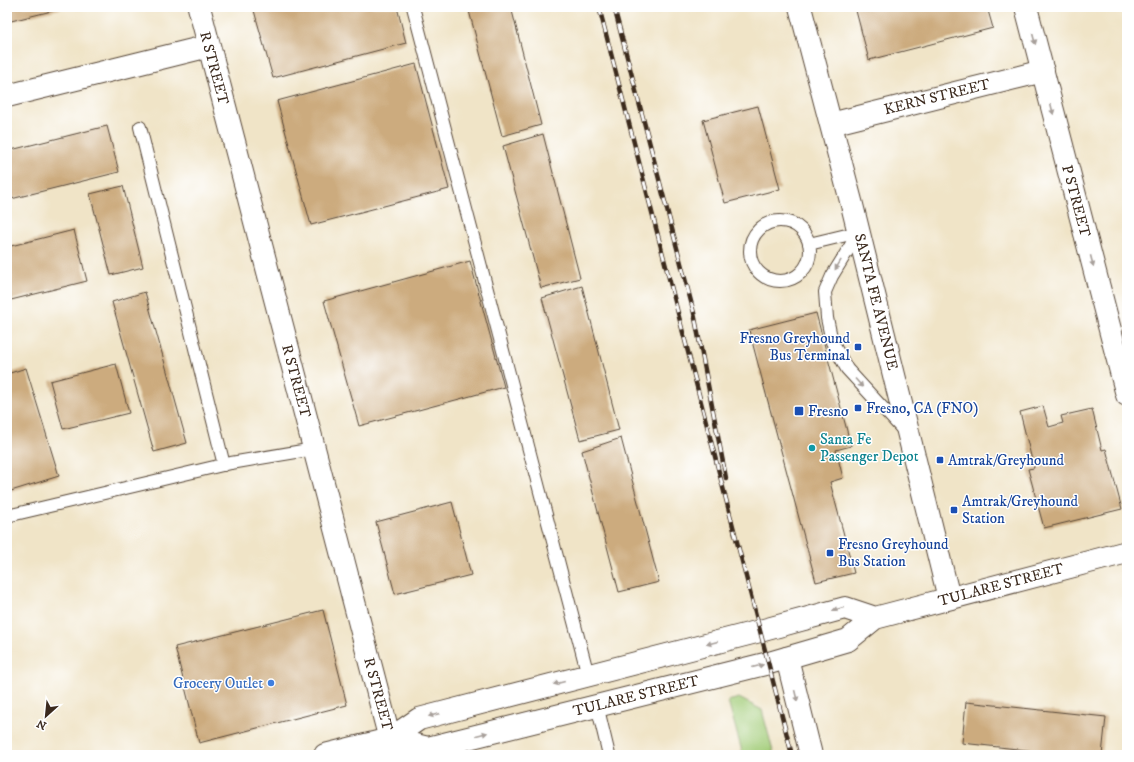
<svg xmlns="http://www.w3.org/2000/svg" width="1134" height="762" font-family="'IM FELL DW Pica',serif">
  <style>
    .green { fill: #a2cc78; stroke: #6e7b4b }
    .building { fill: #ccab7e }
    .lines { fill: none; stroke-linecap: round; stroke-linejoin: round }
    .lane-casing { stroke: #564637; stroke-width: 14 }
    .street-casing { stroke: #564637; stroke-width: 24 }
    .secondary-casing { stroke: #564637; stroke-width: 24 }
    .lane { stroke: #fff; stroke-width: 12 }
    .street { stroke: #fff; stroke-width: 22 }
    .secondary { stroke: #fff; stroke-width: 22 }
    .rail-casing { stroke: #3b2a1e; stroke-width: 4.5 }
    .rail { stroke: #fff; stroke-width: 3; stroke-dasharray: 9; stroke-linecap: butt }
    .oneway { fill: #a79f9a }
    .transit-dot { fill: #1a4fb4; stroke: #fff; stroke-width: 1.5 }
    .culture-dot { fill: #0f9aa8; stroke: #fff; stroke-width: 1.5 }
    .shop-dot { fill: #3f7fe0; stroke: #fff; stroke-width: 1.5 }
    .labels { text-anchor: middle; dominant-baseline: central; stroke-width: 3; stroke-linejoin: round; paint-order: stroke }
    .street-label { font-size: 15px; fill: #3b2a1e; stroke: #fff }
    .transit-label { font-size: 15px; fill: #164399; stroke: #fff; text-anchor: start }
    .culture-label { font-size: 15px; fill: #0d838f; stroke: #fff; text-anchor: start }
    .shop-label { font-size: 15px; fill: #366cbe; stroke: #fff; text-anchor: end }
  </style>
  <rect width="100%" height="100%" fill="#fff"/>
  <filter id="ink" filterUnits="userSpaceOnUse"><feTurbulence type="fractalNoise" baseFrequency=".025" numOctaves="2"/><feDisplacementMap in="SourceGraphic" scale="8" xChannelSelector="R" yChannelSelector="G"/><feConvolveMatrix kernelMatrix="1 2 1 2 8 2 1 2 1" color-interpolation-filters="sRGB"/></filter>
  <filter id="wash" filterUnits="userSpaceOnUse"><feTurbulence type="fractalNoise" baseFrequency=".012" numOctaves="4" result="noise"/><feDisplacementMap in="SourceGraphic" scale="16" xChannelSelector="R" yChannelSelector="G"/><feGaussianBlur stdDeviation="0.9" result="paint"/><feColorMatrix in="noise" values="0 0 0 0 0 0 0 0 0 0 0 0 0 0 0 0 0 1.4 0 .05"/><feComposite in="paint" operator="in"/></filter>
  <g filter="url(#wash)">
    <rect width="100%" height="100%" fill="#f0e4c7"/>
    <!-- green -->
    <path class="green" d="M739,698L762,710L774,755H743L728,701Z"/>
    <g id="blocks">
      <!-- building -->
      <path class="building" d="M7,7H64V8L7,22Z
        M253,7H397L406,43L273,78Z
        M468,7H511L541,125L502,136Z
        M855,7H987L993,28L869,60Z
        M416,64L449,189L311,225L277,101Z
        M758,106L780,189L725,203L703,120Z
        M107,126L119,172L7,200V151Z
        M543,134L580,278L541,288L503,146Z
        M123,186L143,267L111,275L90,194Z
        M74,230L87,281L7,301V247Z
        M470,261L504,387L359,426L324,301Z
        M582,286L619,430L580,440L542,298Z
        M145,292L187,443L154,452L112,302Z
        M816,313L851,446L836,450L843,478L830,482L854,573L816,582L749,330Z
        M116,364L129,413L63,429L50,381Z
        M26,368L59,476L11,491L7,480V374Z
        M1043,406L1049,427L1063,423L1061,416L1092,409L1102,450L1106,449L1122,509L1044,528L1028,469L1034,468L1020,412Z
        M621,438L659,582L619,592L582,451Z
        M452,502L471,575L395,594L376,522Z
        M323,610L347,705L199,743L175,647Z
        M966,702L1106,717L1102,755H1072L962,743Z"/>
    </g>
  </g>
  <g filter="url(#ink)">
    <use href="#blocks" fill-opacity="0" stroke="#564637" stroke-width="1"/>
    <g class="lines">
      <!-- lane casing -->
      <g class="lane-casing">
        <path id="lane" d="M413,7L588,675
          M140,127L224,465
          M750 251a30 30 0 1 1 60 0a30 30 0 1 1-60 0Z
          M859,232L832,276L825,292L827,318L832,342L847,369L904,431
          M809,244L859,232
          M7,516L231,463L314,449
          M597,705L609,755"/>
      </g>
      <!-- street casing -->
      <g class="street-casing">
        <path id="street" d="M800,7L852,205L949,598
          M831,124L1043,71
          M787,658L811,755"/>
      </g>
      <!-- secondary casing -->
      <g class="secondary-casing">
        <path id="secondary" d="M199,7L394,755
          M1026,7L1127,395
          M7,96L209,46
          M390,739L428,748L769,663L848,640L875,618L1127,552
          M325,755L390,739L419,719L760,631L845,608L875,618"/>
      </g>
      <!-- lane -->
      <use href="#lane" class="lane"/>
      <!-- street -->
      <use href="#street" class="street"/>
      <!-- secondary -->
      <use href="#secondary" class="secondary"/>
      <!-- rail casing -->
      <g class="rail-casing">
        <path id="rail" d="M599,7L792,755
          M614,7L694,313L726,478"/>
      </g>
      <!-- rail -->
      <use href="#rail" class="rail"/>
    </g>
    <!-- one-way arrows -->
    <defs><path id="oneway-solid" d="M-6-.8H1V-3.2L6.5 0L1 3.2V.8H-6Z"/></defs>
    <g class="oneway">
      <use href="#oneway-solid" transform="translate(1034 39) rotate(75)"/>
      <use href="#oneway-solid" transform="translate(1052 109) rotate(76)"/>
      <use href="#oneway-solid" transform="translate(1092 261) rotate(75)"/>
      <use href="#oneway-solid" transform="translate(838 265) rotate(122)"/>
      <use href="#oneway-solid" transform="translate(859 383) rotate(48)"/>
      <use href="#oneway-solid" transform="translate(838 609) rotate(165)"/>
      <use href="#oneway-solid" transform="translate(712 643) rotate(165)"/>
      <use href="#oneway-solid" transform="translate(758 666) rotate(-14)"/>
      <use href="#oneway-solid" transform="translate(559 683) rotate(166)"/>
      <use href="#oneway-solid" transform="translate(796 696) rotate(76)"/>
      <use href="#oneway-solid" transform="translate(434 715) rotate(166)"/>
      <use href="#oneway-solid" transform="translate(482 734) rotate(-14)"/>
    </g>
  </g>
  <!-- markers -->
  <g class="transit-dot">
    <rect x="854" y="343" width="8" height="8" rx="2"/>
    <rect x="854" y="404" width="8" height="8" rx="2"/>
    <rect x="794" y="406" width="10" height="10" rx="2"/>
    <rect x="936" y="456" width="8" height="8" rx="2"/>
    <rect x="950" y="506" width="8" height="8" rx="2"/>
    <rect x="826" y="549" width="8" height="8" rx="2"/>
  </g>
  <circle class="culture-dot" cx="812" cy="448" r="4"/>
  <circle class="shop-dot" cx="271" cy="683" r="4"/>
  <g class="labels">
    <!-- street labels -->
    <g class="street-label">
      <text transform="translate(214 68) rotate(75)">R STREET</text>
      <text transform="translate(937 97) rotate(-14)">KERN STREET</text>
      <text transform="translate(1076 201) rotate(75)">P STREET</text>
      <text transform="translate(876 302) rotate(76)">SANTA FE AVENUE</text>
      <text transform="translate(296 381) rotate(75)">R STREET</text>
      <text transform="translate(1001 585) rotate(-15)">TULARE STREET</text>
      <text transform="translate(378 694) rotate(75)">R STREET</text>
      <text transform="translate(636 696) rotate(-14)">TULARE STREET</text>
    </g>
    <!-- transit labels -->
    <g class="transit-label">
      <text x="850" y="338" text-anchor="end">Fresno Greyhound<tspan x="850" dy="17">Bus Terminal</tspan></text>
      <text x="866" y="408">Fresno, CA (FNO)</text>
      <text x="808" y="411">Fresno</text>
      <text x="948" y="460">Amtrak/Greyhound</text>
      <text x="962" y="501">Amtrak/Greyhound<tspan x="962" dy="17">Station</tspan></text>
      <text x="838" y="544">Fresno Greyhound<tspan x="838" dy="17">Bus Station</tspan></text>
    </g>
    <!-- culture labels -->
    <g class="culture-label">
      <text x="820" y="439">Santa Fe<tspan x="820" dy="17">Passenger Depot</tspan></text>
    </g>
    <!-- shop labels -->
    <g class="shop-label">
      <text x="263" y="683">Grocery Outlet</text>
    </g>
  </g>
  <!-- margin -->
  <rect width="1134" height="762" fill="none" stroke="#fff" stroke-width="24"/>
  <!-- north arrow -->
  <g transform="translate(46 716) rotate(207)" stroke="#ffffff" stroke-width="3" paint-order="stroke">
  <path d="M0-3L7 15L0 10L-7 15Z" fill="#3b2a1e"/>
  <text y="-6" font-size="11" font-weight="bold" text-anchor="middle" fill="#3b2a1e">N</text>
  </g>
</svg>
